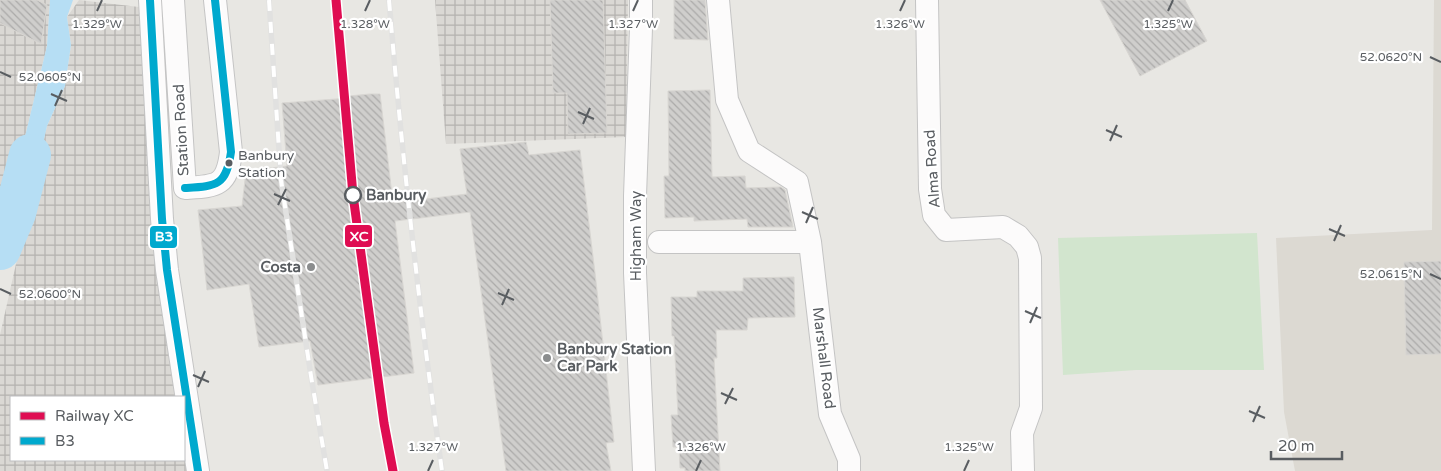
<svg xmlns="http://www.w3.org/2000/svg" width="1441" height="471" font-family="'Varela Round',sans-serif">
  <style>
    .industrial { fill: url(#industrial-grid) }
    .education { fill: #dcd9d2 }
    .green { fill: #d2e5ce }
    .water { fill: #b6def4 }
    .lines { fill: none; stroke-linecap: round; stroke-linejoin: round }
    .river { stroke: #b6def4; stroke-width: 42 }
    .building { fill: url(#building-back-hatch); stroke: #d8d6d2 }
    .minor-casing { stroke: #c4c4c4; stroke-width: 24 }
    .minor { stroke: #fcfbfb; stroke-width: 22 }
    .rail-casing { stroke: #e1e1e0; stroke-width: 5.5 }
    .rail { stroke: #fff; stroke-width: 4; stroke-dasharray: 11; stroke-linecap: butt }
    .bus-1-casing { stroke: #fff; stroke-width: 11 }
    .bus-1 { stroke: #00a9ce; stroke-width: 8 }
    .rail-1-casing { stroke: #fff; stroke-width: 12 }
    .rail-1 { stroke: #df0d52; stroke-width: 9 }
    .ticks { fill: none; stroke: #595d61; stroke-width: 2 }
    .bus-dot { fill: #595d61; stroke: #fff; stroke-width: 2 }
    .stop-dot { fill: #fff; stroke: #595d61; stroke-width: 2.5 }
    .poi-dot { fill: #8b8d8e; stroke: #fff; stroke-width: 2 }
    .labels { text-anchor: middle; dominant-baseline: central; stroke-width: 4.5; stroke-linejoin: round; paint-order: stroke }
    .bus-label { font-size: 14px; fill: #595d61; stroke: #fff; text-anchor: start }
    .street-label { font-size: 15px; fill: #595d61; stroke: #fff }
    .stop-label { font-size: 15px; font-weight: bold; fill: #595d61; stroke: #fff; text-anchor: start }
    .poi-label { font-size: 15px; font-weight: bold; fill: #595d61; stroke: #fff; text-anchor: end }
    .ticks-label { font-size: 12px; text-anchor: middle; fill: #595d61; stroke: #fff; stroke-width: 4.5; stroke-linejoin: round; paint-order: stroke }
    .line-badge { stroke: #fff; stroke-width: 2 }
    .badge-label { font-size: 14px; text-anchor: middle; font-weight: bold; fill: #fff }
  </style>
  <defs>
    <pattern id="industrial-grid" width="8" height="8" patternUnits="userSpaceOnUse" patternTransform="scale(1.25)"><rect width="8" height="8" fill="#dad8d4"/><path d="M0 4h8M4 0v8" fill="none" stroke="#b4b2af"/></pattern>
    <pattern id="building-back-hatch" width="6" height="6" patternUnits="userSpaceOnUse" patternTransform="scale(1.25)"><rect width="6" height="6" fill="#cfcecc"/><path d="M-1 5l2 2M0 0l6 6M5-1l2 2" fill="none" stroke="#abaaa9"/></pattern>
  </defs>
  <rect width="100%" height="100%" fill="#e8e7e3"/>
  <!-- industrial -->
  <path class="industrial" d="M0,0H50L47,46L21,153L4,204L0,212Z
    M79,0L139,7L159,271L183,397H11V460H184V403L194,471H0V335L47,126L65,86L71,45L67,17Z
    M435,0H628L626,137L446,144Z"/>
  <!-- education -->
  <path class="education" d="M1434,0H1441V471H1295L1284,412L1276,238L1432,230Z"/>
  <!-- green -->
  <path class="green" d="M1257,233L1264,370H1136L1063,375L1058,238Z"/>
  <!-- water -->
  <path class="water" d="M50,0H73L67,17L71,45L65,86L47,126L26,219L4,204L21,153L47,46Z"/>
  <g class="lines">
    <!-- river -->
    <path class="river" d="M0,249L15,213L30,155"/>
  </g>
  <!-- building -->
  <path class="building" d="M0,0H37L47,5L41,44L0,23Z
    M550,0H603L607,133L568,134L567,93H553Z
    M674,0H705L708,40L674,39Z
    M1100,0H1185L1207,41L1140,76Z
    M710,90L712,177L745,176L746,188L781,187L785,190L793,227H748L747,219L694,221V217L665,218L664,176H669L668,91Z
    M370,94H380L393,203L467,194L460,149L526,142L529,155L580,150L595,273L614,442L606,443L611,471H506L470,212L395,221L414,373L318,385L310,341L259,347L249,284L207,290L198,210L242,206L246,171L287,166L282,103L350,98L349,96Z
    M1441,261V354L1406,355L1404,262Z
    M794,277L795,317L748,318L747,330H716L717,358H714L720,471H685V468H680L679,447H673L671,415H678L674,336H672L671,297H697V291H743V278Z"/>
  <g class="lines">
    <!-- minor casing -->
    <g class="minor-casing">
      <path id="minor" d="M150,0L162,219L167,270L198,471
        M173,0L185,188C216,186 227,187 231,152L215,0
        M641,0V28L635,196V273L644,471
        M718,0L727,100L749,151L797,182L810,242L830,414L849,459V471
        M927,0L930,189L934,215L946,230L1003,227L1018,236L1027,247L1030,258L1031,408L1022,433L1023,471
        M659,242H810"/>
    </g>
    <!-- minor -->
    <use href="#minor" class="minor"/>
    <!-- rail casing -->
    <g class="rail-casing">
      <path id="rail" d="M269,0L281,180L311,376L327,471
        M389,0C402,157 420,315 442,471"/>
    </g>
    <!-- rail -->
    <use href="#rail" class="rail"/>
    <!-- bus-1 casing -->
    <g class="bus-1-casing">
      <path id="bus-1" d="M150,0L162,219L167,270L198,471
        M185,188C217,186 226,186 231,152L215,0"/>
    </g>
    <!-- bus-1 -->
    <use href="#bus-1" class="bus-1"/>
    <!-- rail-1 casing -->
    <g class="rail-1-casing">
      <path id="rail-1" d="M336,0L353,195L384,423L393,471"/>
    </g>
    <!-- rail-1 -->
    <use href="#rail-1" class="rail-1"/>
  </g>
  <!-- ticks -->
  <path class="ticks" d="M97,11L102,0M365,11L370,0M633,11L638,0M900,11L905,0M1168,11L1173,0M1430,57L1441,62M0,72L11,77M51,94L67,101M55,106L62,90M578,112L594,119M583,124L590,108M1106,130L1122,137M1110,141L1117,125M274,194L290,201M278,205L286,189M802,212L818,219M806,223L813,207M1329,229L1345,236M1334,241L1341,225M1430,274L1441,279M0,289L11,294M498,293L514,300M502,305L509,289M1025,311L1041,318M1030,323L1037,307M193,375L209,382M198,387L205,371M721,393L737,400M725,404L733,388M1249,411L1265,418M1253,422L1260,406M428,471L433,460M696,471L701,460M964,471L969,460"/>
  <!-- markers -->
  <circle class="bus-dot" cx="229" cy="163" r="4.5"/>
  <circle class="stop-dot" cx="353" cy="195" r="8"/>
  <g class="poi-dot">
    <circle cx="311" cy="267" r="5"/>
    <circle cx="547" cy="358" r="5"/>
  </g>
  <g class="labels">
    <!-- bus labels -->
    <g class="bus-label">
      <text x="238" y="155">Banbury<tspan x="238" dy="17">Station</tspan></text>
    </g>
    <!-- street labels -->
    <g class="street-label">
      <text transform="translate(181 130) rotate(-93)">Station Road</text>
      <text transform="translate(932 169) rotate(-94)">Alma Road</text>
      <text transform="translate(636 236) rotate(-90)">Higham Way</text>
      <text transform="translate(824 358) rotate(83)">Marshall Road</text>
    </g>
    <!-- stop labels -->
    <g class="stop-label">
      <text x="366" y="195">Banbury</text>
    </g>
    <!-- poi labels -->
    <g class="poi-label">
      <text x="301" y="267">Costa</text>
      <text x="557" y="349" text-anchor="start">Banbury Station<tspan x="557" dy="17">Car Park</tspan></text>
    </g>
  </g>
  <g class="ticks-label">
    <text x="97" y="28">1.329°W</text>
    <text x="365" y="28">1.328°W</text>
    <text x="633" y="28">1.327°W</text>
    <text x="900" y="28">1.326°W</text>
    <text x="1168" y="28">1.325°W</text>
    <text x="1391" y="61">52.0620°N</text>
    <text x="50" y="81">52.0605°N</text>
    <text x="1391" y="278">52.0615°N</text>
    <text x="50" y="298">52.0600°N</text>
    <text x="433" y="451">1.327°W</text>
    <text x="701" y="451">1.326°W</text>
    <text x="969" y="451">1.325°W</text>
  </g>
  <g class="line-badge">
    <rect x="344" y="224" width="29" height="24" rx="5" fill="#df0d52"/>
    <rect x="149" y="225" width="29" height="24" rx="5" fill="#00a9ce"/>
  </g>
  <g class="badge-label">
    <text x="359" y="241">XC</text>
    <text x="164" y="241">B3</text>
  </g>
  <!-- legend -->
  <rect x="10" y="396" width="175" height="65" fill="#ffffff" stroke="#bdbec0"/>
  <rect x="20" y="412" width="25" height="8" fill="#df0d52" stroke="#bdbec0"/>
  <text x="55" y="421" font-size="15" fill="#595d61">Railway XC</text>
  <rect x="20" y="437" width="25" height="8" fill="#00a9ce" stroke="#bdbec0"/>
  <text x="55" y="446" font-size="15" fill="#595d61">B3</text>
  <!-- scale -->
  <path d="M1271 451v8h71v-8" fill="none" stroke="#595d61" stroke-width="2.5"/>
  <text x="1278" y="451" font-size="15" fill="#595d61" stroke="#ffffff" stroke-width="4" paint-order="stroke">20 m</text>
</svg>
